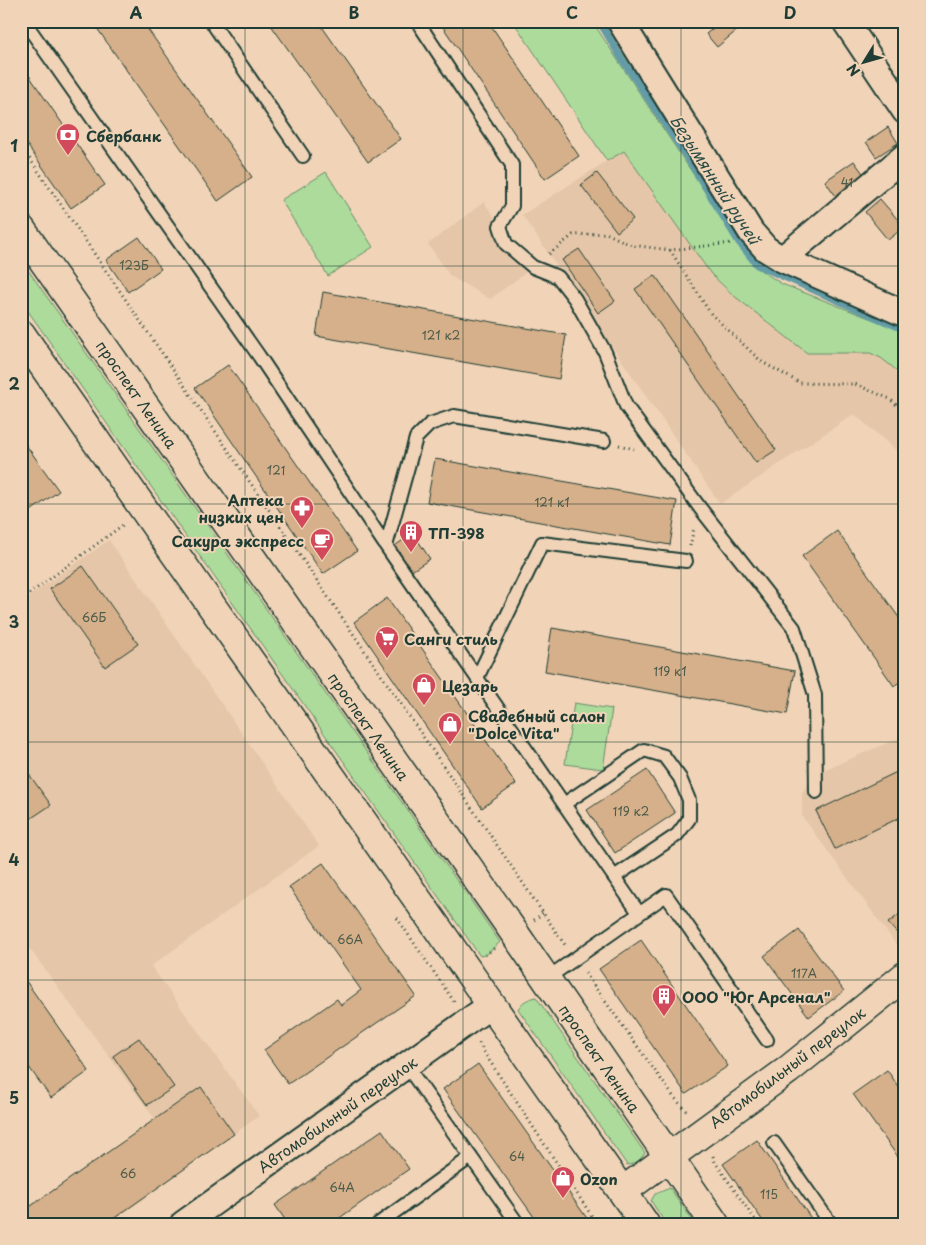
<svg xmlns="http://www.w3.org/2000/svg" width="926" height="1245" font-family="'Playpen Sans',sans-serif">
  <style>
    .built { fill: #e5c6a8 }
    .green { fill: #acdb9b; stroke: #668c68 }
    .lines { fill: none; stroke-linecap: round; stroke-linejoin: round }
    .stream { stroke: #639ca6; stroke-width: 7 }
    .building { fill: #d5b08a; stroke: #1f3d34 }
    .service-casing { stroke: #1f3d34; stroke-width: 16 }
    .minor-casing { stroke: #1f3d34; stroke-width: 29 }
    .tertiary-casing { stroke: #1f3d34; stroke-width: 31 }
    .secondary-casing { stroke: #1f3d34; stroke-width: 31 }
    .path { stroke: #1f3d34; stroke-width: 3; stroke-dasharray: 1 4; stroke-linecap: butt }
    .service { stroke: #f1d4b8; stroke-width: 12 }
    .minor { stroke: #f1d4b8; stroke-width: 25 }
    .tertiary { stroke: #f1d4b8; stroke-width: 28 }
    .secondary { stroke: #f1d4b8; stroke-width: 28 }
    .grid { fill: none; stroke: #1f3d34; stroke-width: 1; stroke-opacity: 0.55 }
    .labels { text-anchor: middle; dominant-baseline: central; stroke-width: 4; stroke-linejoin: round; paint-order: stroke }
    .number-label { font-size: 12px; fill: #4c5a4a }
    .poi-label { font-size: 15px; font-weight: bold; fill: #1f3d34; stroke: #f1d4b8; text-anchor: start }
    .street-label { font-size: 15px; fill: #1f3d34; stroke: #f1d4b8 }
    .water-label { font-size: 16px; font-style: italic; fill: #2a4d47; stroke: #f1d4b8 }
    .neatline { fill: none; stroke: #1f3d34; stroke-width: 2 }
    .grid-label { font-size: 16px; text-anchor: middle; font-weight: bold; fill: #1f3d34 }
  </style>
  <rect width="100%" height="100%" fill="#f1d4b8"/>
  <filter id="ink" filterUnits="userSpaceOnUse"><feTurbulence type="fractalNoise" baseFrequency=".02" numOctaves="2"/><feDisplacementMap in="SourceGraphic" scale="10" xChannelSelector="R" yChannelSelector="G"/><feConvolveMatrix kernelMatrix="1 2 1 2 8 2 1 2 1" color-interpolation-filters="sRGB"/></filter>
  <g filter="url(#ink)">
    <!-- built -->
    <path class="built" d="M624,150L711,274L733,295L807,353H870L881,358L905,377V458L854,414L720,504L522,215Z
      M484,202L531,269L490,299L450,276L428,244Z
      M109,540L319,846L151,966L259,1116L109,1224H21V1212L155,1119L21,937V602Z
      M905,735V953L903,954L802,816V793L809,781L825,770Z"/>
    <!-- green -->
    <path class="green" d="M513,21H592L754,266L782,284L905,332V377L881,358L870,353H807L733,295L711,274L624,151L607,161Z
      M326,172L373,247L328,276L281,200Z
      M21,260L500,942L486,955L480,956L21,301Z
      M574,703L612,709L603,769L565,764Z
      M536,997L645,1153C640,1160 636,1164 627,1165L518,1009C522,1002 527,999 536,997Z
      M670,1188L695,1224H666L651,1201L655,1194Z"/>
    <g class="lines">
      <!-- stream -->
      <path class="stream" d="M599,21L620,56L688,159L738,241L757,265L905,330"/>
    </g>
    <!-- building -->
    <path class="building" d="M92,21H142L252,177L218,201Z
      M268,21H318L401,139L368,162Z
      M439,21H488L579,156L545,179Z
      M722,21H735L740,28L717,47L706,34Z
      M21,64L105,185L71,208L21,136Z
      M888,127L898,143L876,157L866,142Z
      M854,161L870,183L841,203L825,181Z
      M597,173L633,219L617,232L581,185Z
      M880,199L904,227L888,240L865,212Z
      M139,237L161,269L128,292L106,260Z
      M579,249L615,301L598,313L562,260Z
      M655,275L776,450L756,463L635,289Z
      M323,292L566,335L559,379L316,336Z
      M228,365L357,551L323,574L195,388Z
      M21,438L59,491L25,515L21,509Z
      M435,459L677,501L670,545L427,502Z
      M837,531L905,626V678L894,686L802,556Z
      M413,533L430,559L410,572L392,548Z
      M83,566L138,644L105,667L50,589Z
      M387,598L516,784L482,808L354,622Z
      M552,628L795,671L787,714L545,671Z
      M21,763L51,805L21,825Z
      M905,768V815L835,849L816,811Z
      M647,770L675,813L615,853L587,810Z
      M323,863L416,996L288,1084L264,1050L337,999L341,1005L361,990L289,887Z
      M905,910V937L902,939L888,923Z
      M799,930L844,991L809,1017L764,956Z
      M641,940L728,1066L686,1094L599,969Z
      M21,974L89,1071L51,1098L21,1056Z
      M139,1038L174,1087L147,1105L113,1056Z
      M478,1064L591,1224H539L443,1089Z
      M887,1070L905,1096V1167L853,1094Z
      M201,1087L234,1134L106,1224H21V1213Z
      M382,1130L409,1169L331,1224H288L275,1205Z
      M757,1140L815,1224H765L723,1164Z"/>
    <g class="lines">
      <!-- service casing -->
      <g class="service-casing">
        <path id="service" d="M24,21L259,356L386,546L639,913
          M211,21L303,156
          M417,21L512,165V206L500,226L506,244L533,267L558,277L575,299L605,352L626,406L700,508L794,628L815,695L816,792
          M386,546L416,438L430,424L454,416L604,441
          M477,678L542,543L686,561
          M564,804L644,750L664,756L680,778L689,800V819L677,835L614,877
          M546,979L666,895L767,1040
          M406,1065L518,1224
          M774,1143L831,1224
          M378,1224L471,1157"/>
      </g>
      <!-- minor casing -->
      <g class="minor-casing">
        <path id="minor" d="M620,21L751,232L766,249L782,259L905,314
          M845,21L905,111
          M782,259L905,156
          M183,1224L491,1005"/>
      </g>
      <!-- tertiary casing -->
      <g class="tertiary-casing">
        <path id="tertiary" d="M669,1157L788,1070L905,976"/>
      </g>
      <!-- secondary casing -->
      <g class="secondary-casing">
        <path id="secondary" d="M21,229L511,928L715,1224
          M21,334L645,1224
          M623,1191L669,1157"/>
      </g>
      <!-- path -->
      <path class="path" d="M21,146L565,945
        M670,250L711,314L762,362L800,383L855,384L890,399L905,413
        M549,254L573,235L606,233L631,245L670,250L732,243
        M619,445L634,449
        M690,546L694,528
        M21,600L124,524
        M397,918L455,1003
        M534,920L543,913
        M485,955L496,947
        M585,973L673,1096L687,1112
        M479,1043L487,1057L597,1224
        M713,1156L715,1162L758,1224"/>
      <!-- service -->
      <use href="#service" class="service"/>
      <!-- minor -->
      <use href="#minor" class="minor"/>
      <!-- tertiary -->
      <use href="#tertiary" class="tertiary"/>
      <!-- secondary -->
      <use href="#secondary" class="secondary"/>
    </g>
  </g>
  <!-- grid -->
  <path class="grid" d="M245,21V1224M463,21V1224M681,21V1224M21,266H905M21,504H905M21,742H905M21,980H905"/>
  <!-- icons -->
  <defs>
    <g id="bank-pin" transform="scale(1.25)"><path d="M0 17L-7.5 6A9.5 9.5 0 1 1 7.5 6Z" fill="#d1495b" stroke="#f1d4b8"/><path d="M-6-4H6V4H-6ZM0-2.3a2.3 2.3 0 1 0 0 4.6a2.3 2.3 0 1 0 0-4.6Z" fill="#fff"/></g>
    <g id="pharmacy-pin" transform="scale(1.25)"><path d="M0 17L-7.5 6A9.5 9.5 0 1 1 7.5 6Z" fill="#d1495b" stroke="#f1d4b8"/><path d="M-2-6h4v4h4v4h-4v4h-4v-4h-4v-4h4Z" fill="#fff"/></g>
    <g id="building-pin" transform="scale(1.25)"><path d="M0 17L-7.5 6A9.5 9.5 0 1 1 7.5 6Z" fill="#d1495b" stroke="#f1d4b8"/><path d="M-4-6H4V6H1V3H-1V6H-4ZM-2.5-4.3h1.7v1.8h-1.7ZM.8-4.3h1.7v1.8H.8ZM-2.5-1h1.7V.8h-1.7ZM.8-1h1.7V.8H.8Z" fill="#fff"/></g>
    <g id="cafe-pin" transform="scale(1.25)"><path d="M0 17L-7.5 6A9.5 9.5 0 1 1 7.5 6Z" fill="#d1495b" stroke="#f1d4b8"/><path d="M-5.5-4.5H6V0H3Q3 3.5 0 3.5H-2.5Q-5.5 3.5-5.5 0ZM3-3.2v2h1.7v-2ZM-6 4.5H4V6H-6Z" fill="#fff"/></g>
    <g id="supermarket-pin" transform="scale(1.25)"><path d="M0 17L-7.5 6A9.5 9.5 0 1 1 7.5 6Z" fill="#d1495b" stroke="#f1d4b8"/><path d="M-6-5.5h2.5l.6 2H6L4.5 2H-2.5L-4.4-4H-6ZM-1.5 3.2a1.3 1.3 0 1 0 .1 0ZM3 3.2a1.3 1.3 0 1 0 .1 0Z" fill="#fff"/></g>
    <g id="shop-pin" transform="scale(1.25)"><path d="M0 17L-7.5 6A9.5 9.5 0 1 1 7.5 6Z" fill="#d1495b" stroke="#f1d4b8"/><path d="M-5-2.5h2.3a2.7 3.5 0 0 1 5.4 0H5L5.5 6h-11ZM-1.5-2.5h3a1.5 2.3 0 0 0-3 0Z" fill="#fff"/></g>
  </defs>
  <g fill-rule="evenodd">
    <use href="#bank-pin" x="68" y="135"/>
    <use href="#pharmacy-pin" x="302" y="508"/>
    <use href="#building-pin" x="411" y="532"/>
    <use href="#cafe-pin" x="322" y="540"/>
    <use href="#supermarket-pin" x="387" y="638"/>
    <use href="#shop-pin" x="424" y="685"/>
    <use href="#shop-pin" x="450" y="724"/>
    <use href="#building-pin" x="664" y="996"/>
    <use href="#shop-pin" x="563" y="1178"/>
  </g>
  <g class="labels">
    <!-- number labels -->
    <g class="number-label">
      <text x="847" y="182">41</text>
      <text x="134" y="265">123Б</text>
      <text x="441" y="335">121 к2</text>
      <text x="276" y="470">121</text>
      <text x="552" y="502">121 к1</text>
      <text x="94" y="617">66Б</text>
      <text x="670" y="671">119 к1</text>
      <text x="631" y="811">119 к2</text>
      <text x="350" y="939">66А</text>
      <text x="804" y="973">117А</text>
      <text x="517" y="1156">64</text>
      <text x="128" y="1173">66</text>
      <text x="342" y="1187">64А</text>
      <text x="769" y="1194">115</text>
    </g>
    <!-- poi labels -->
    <g class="poi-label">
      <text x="86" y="135">Сбербанк</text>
      <text x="284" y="499" text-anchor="end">Аптека<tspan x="284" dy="17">низких цен</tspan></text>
      <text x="428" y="532">ТП-398</text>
      <text x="304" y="540" text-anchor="end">Сакура экспресс</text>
      <text x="404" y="638">Санги стиль</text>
      <text x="442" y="685">Цезарь</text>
      <text x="468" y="715">Свадебный салон<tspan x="468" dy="17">"Dolce Vita"</tspan></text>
      <text x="682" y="996">ООО "Юг Арсенал"</text>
      <text x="580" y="1178">Ozon</text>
    </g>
    <!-- street labels -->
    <g class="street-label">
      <text transform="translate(137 394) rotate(55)">проспект Ленина</text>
      <text transform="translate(369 726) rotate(55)">проспект Ленина</text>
      <text transform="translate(600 1058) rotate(55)">проспект Ленина</text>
      <text transform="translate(787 1067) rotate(-37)">Автомобильный переулок</text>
      <text transform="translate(337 1114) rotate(-35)">Автомобильный переулок</text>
    </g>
    <!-- water labels -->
    <g class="water-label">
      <text transform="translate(716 179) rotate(57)">Безымянный ручей</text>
    </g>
  </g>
  <!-- margin -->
  <rect width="926" height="1245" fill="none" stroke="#f1d4b8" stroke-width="55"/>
  <!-- north arrow -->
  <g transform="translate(864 62) rotate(233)" stroke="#f1d4b8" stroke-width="4" paint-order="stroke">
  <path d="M0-4L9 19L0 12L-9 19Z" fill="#1f3d34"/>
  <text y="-8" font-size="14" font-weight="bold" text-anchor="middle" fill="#1f3d34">N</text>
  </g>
  <rect x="28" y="28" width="870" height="1190" class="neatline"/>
  <g class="grid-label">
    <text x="136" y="19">A</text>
    <text x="354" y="19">B</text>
    <text x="572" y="19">C</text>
    <text x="790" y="19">D</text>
    <text x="14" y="152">1</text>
    <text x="14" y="390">2</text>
    <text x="14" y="628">3</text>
    <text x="14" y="866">4</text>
    <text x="14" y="1104">5</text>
  </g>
</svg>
